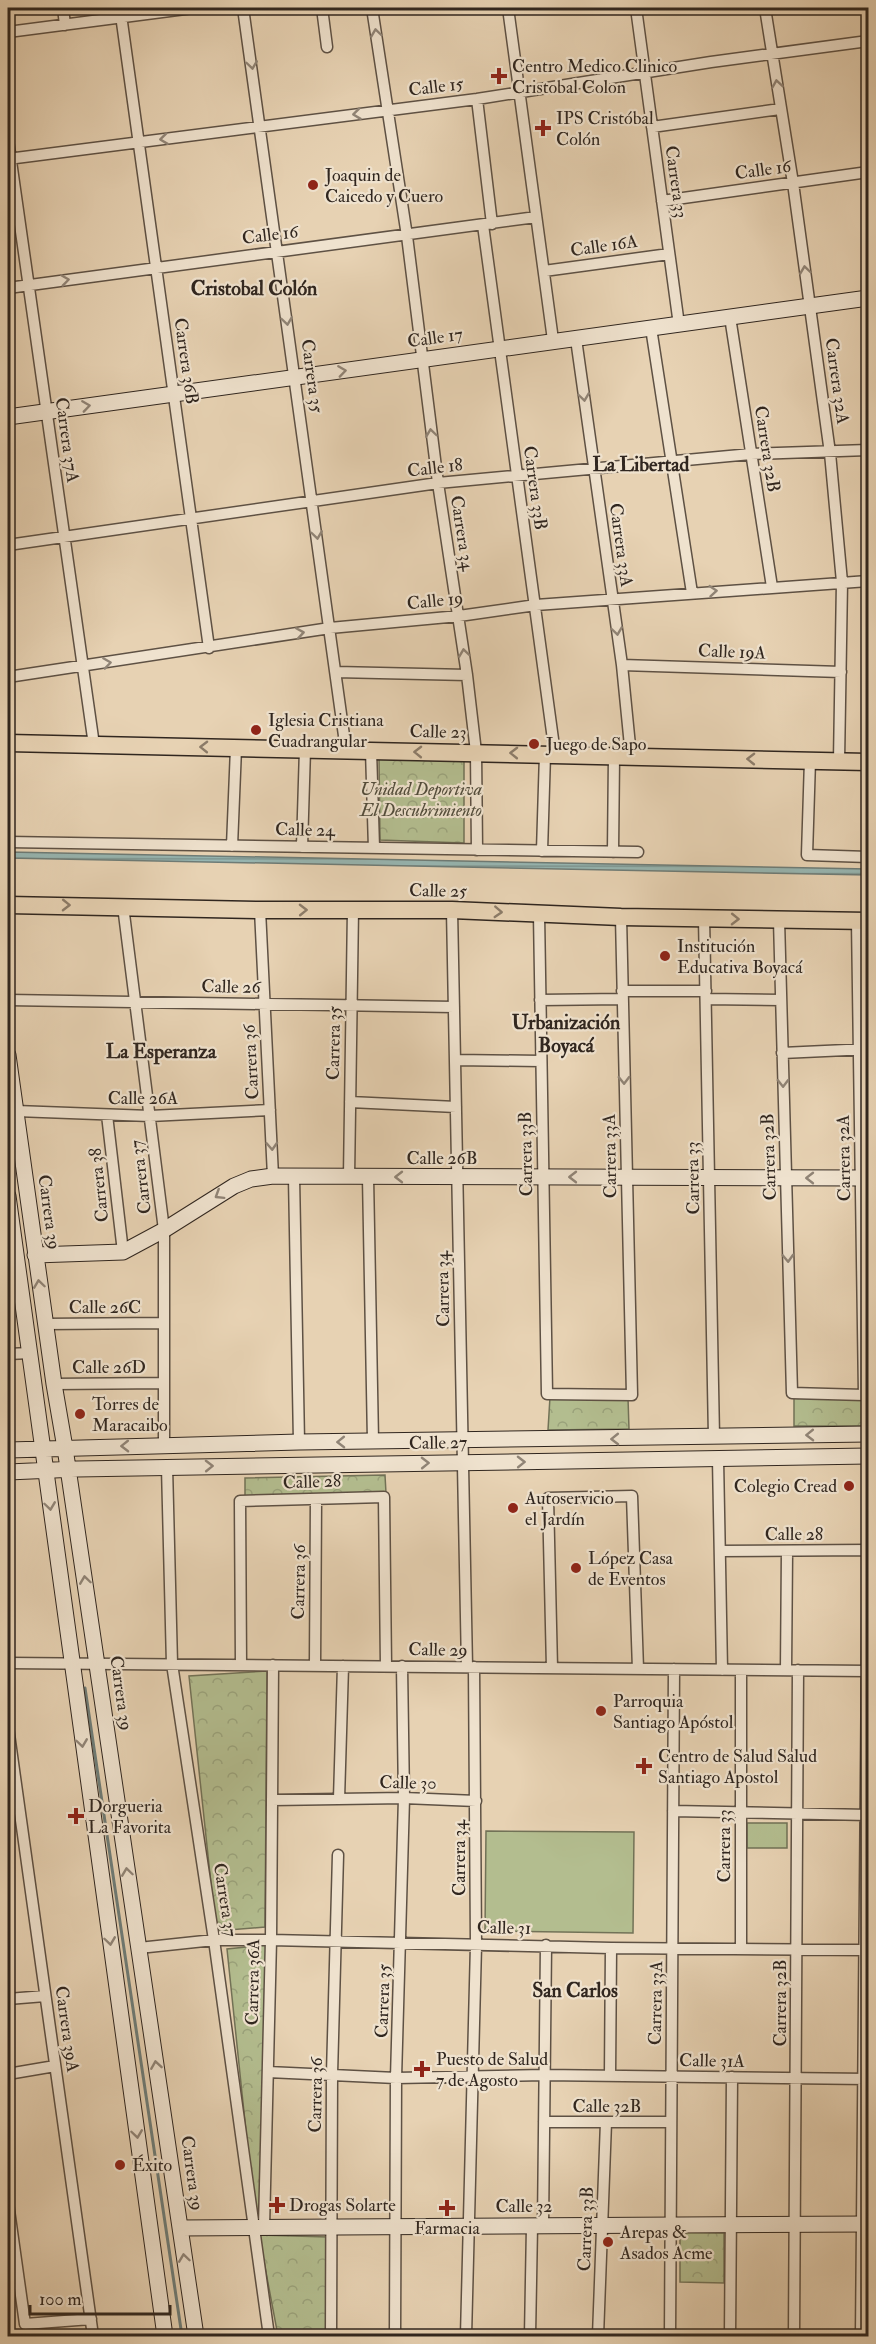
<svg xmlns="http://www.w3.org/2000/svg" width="876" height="2344" font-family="'IM FELL Double Pica',serif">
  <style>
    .forest { fill: url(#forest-crowns); stroke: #727257; stroke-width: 1.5 }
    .garden { fill: #b3bd8f; stroke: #727257; stroke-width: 1.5 }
    .water { fill: url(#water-rules); stroke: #6e7c77; stroke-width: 1.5 }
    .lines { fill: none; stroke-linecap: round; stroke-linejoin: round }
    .stream { stroke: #6e7c77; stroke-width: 3 }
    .street-casing { stroke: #5e5144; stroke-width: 13 }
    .secondary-casing { stroke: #30261f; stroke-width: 17 }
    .primary-casing { stroke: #30261f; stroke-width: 19 }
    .street { stroke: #efe2ce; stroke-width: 10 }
    .secondary { stroke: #efe2ce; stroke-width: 15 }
    .primary { stroke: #e7d2b3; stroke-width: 16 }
    .oneway { stroke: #908476 }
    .oneway2 { stroke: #8c7c69 }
    .poi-dot { fill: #8f2418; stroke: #efe2ce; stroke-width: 2 }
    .labels { text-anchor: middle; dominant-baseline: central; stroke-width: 4.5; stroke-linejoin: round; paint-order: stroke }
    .poi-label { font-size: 18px; fill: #30261f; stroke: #efe2ce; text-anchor: start }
    .street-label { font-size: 18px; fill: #30261f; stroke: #efe2ce }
    .park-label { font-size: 18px; font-style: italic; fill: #514c3b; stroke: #efe2ce }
    .neighbourhood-label { font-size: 20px; font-weight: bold; fill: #30261f; stroke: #efe2ce }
  </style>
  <defs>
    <pattern id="forest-crowns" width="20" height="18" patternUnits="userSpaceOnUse" patternTransform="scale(1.5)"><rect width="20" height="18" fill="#b3bd8f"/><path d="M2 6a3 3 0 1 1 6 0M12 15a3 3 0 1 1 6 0" fill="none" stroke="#9aa27b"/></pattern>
    <pattern id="water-rules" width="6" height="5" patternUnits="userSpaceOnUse" patternTransform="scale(1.5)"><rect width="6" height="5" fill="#97b6b2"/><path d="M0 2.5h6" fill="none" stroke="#7c9490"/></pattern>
  </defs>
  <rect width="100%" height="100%" fill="#e7d2b3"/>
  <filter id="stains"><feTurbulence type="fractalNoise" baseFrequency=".00333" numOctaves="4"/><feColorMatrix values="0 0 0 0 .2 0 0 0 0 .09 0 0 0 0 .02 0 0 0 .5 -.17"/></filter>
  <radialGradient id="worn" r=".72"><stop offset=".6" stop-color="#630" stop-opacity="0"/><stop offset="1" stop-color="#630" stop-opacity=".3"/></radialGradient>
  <!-- forest -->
  <path class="forest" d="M379,757L464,758V843L380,840Z
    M794,1395L862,1397V1426H794Z
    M550,1397L628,1398L629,1429L548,1430Z
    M385,1475L386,1493L245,1496V1478Z
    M267,1671L265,1927L216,1931L189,1676Z
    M266,1945L261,2218H255L227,1949Z
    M680,2232L724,2233V2283L680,2282Z
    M259,2235L328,2237L327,2336H278Z"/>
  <!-- garden -->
  <path class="garden" d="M747,1823H787V1848H747Z
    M486,1831L634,1832L633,1933L485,1931Z"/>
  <!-- water -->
  <path class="water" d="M8,852L868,869V875L8,858Z"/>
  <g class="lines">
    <!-- stream -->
    <path class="stream" d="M85,1688L182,2336"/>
    <!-- street casing -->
    <g class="street-casing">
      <path id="street" d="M63,8L65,25
        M120,8L209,648
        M243,8L346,750
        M322,8L327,47
        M372,8L407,236L438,483L467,675L476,752L477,850
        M508,8L553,340
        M636,8L679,325
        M765,8L793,183L830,453L842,582L839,761
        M8,32L193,8
        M477,99L492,224
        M652,127L780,109
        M8,140L94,745
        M8,159L477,99L711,62L868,41
        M662,201L868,172
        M483,225L555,754
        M544,271L669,254
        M8,288L536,217
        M730,317L772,587
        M651,328L692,593
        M576,339L622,665L631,756
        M8,545L438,483L751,454L868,450
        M622,665L841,672
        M336,672L467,675
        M8,677L330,628L459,616L536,605L868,581
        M371,750L374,848
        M810,760L807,855L868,857
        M8,842L638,852
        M232,846L236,748
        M302,847L305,749
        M542,851L545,754
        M613,852L614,756
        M123,906L164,1230V1445
        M260,910L273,1176
        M452,910L467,1667
        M539,914L547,1394L632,1395L621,917
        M704,918L714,1437
        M779,920L792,1393L864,1395L857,921
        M622,991H706
        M706,999L781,1000
        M8,1000L454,1007
        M540,1000L622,999
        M782,1053L868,1049
        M455,1060L541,1061
        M350,1102L456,1107
        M16,1111L150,1116L270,1110
        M107,1115L123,1252
        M294,1177L299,1442
        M349,1177L353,909
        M368,1177L373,1441
        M45,1324L164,1323
        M8,1354L30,1353
        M54,1384L164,1383
        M718,1459L722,1670
        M167,1467L172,1664L214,1940L269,2336
        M720,1551L868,1550
        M8,1663L868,1671
        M241,1664L240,1501L384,1497L386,1666
        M315,1665L316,1499
        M552,1668L548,1498L632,1496L638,1669
        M786,1670L787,1551
        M8,1727L93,2336
        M339,1799L343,1666
        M272,1800L404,1798L476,1801
        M673,1811L868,1815
        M139,1948L214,1940H271L611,1948L868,1950
        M741,1949V1670
        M8,1999L45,1996
        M268,2072L396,2078L544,2075L868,2079
        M8,2074L55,2066
        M610,2076L611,1948
        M544,2122H671
        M8,2203L25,2324L91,2319
        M543,2226L546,1945
        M264,2227L271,1940L273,1665
        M331,2336L332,2074L338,1855
        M395,2336L396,2078L404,1798L402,1666
        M466,2336L476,1945L474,1667
        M530,2336L532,2226
        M598,2336L606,2122
        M670,2336L674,1669
        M730,2336L732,2077
        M794,2336L798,1670
        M861,2336L868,1550"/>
    </g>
    <!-- secondary casing -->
    <g class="secondary-casing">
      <path id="secondary" d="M8,417L868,298
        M8,1055L54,1384L65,1448L196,2336
        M8,1196L165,2336
        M35,1255L123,1252L164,1230L234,1186L251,1179L273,1176L868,1178
        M8,1450L299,1442L868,1434
        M8,1472L77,1469L868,1456
        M180,2228L868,2224"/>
    </g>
    <!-- primary casing -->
    <g class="primary-casing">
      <path id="primary" d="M8,743L868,762
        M8,905L260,910H452L621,917L868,921"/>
    </g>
    <!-- street -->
    <use href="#street" class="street"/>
    <!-- secondary -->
    <use href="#secondary" class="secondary"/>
    <!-- primary -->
    <use href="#primary" class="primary"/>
  </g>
  <!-- one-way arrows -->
  <defs><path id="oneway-chevron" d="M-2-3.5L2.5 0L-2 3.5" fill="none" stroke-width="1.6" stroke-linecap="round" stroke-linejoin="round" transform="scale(1.5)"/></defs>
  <g class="oneway">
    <use href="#oneway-chevron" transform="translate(376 33) rotate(-98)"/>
    <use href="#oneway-chevron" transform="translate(252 65) rotate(82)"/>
    <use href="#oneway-chevron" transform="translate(777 84) rotate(-99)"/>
    <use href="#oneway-chevron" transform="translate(357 114) rotate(173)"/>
    <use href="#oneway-chevron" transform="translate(164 139) rotate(173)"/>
    <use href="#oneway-chevron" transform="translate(805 270) rotate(-98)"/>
    <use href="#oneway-chevron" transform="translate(65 280) rotate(-8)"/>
    <use href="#oneway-chevron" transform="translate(287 321) rotate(82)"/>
    <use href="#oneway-chevron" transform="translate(342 371) rotate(-8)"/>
    <use href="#oneway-chevron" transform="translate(584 397) rotate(82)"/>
    <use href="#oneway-chevron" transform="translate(86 406) rotate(-8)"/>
    <use href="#oneway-chevron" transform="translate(431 433) rotate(-98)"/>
    <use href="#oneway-chevron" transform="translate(317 535) rotate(82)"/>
    <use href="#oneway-chevron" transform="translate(713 591) rotate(-5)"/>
    <use href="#oneway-chevron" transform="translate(617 631) rotate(82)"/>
    <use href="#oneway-chevron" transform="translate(300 633) rotate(-9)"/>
    <use href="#oneway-chevron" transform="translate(464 653) rotate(-98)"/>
    <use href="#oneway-chevron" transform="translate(107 663) rotate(-8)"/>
    <use href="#oneway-chevron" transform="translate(624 1080) rotate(89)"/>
    <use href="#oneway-chevron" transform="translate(783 1083) rotate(89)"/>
    <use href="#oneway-chevron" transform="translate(272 1146) rotate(87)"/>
    <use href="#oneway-chevron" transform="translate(399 1177) rotate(-180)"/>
    <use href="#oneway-chevron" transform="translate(573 1177) rotate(-180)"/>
    <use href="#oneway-chevron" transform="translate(810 1178) rotate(180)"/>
    <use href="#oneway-chevron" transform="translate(219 1195) rotate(148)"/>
    <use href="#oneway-chevron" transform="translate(788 1258) rotate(88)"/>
    <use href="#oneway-chevron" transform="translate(39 1284) rotate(-98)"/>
    <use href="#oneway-chevron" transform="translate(810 1435) rotate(179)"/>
    <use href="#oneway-chevron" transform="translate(615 1439) rotate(179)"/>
    <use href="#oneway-chevron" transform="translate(341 1442) rotate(179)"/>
    <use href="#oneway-chevron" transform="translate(125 1446) rotate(179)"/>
    <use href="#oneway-chevron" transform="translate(521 1462) rotate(-1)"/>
    <use href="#oneway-chevron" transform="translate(425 1463) rotate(-1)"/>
    <use href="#oneway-chevron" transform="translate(209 1466) rotate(-1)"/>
    <use href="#oneway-chevron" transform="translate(50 1506) rotate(82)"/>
    <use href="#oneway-chevron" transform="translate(85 1580) rotate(-98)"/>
    <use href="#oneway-chevron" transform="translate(82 1743) rotate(82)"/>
    <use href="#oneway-chevron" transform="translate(127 1872) rotate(-98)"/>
    <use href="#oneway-chevron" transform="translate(110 1941) rotate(82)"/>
    <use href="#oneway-chevron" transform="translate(156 2065) rotate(-99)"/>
    <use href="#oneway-chevron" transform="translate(137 2134) rotate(82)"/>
    <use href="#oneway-chevron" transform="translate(184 2258) rotate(-98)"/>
  </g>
  <g class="oneway2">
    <use href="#oneway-chevron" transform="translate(204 747) rotate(-179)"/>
    <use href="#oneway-chevron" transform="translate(418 752) rotate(-179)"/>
    <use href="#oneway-chevron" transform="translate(514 753) rotate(-179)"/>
    <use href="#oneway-chevron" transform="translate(751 759) rotate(-179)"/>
    <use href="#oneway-chevron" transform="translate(66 905) rotate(1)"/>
    <use href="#oneway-chevron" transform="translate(303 910) rotate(-1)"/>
    <use href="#oneway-chevron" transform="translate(498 912) rotate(3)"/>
    <use href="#oneway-chevron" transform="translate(735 919) rotate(1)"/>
  </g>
  <!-- markers -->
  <g class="poi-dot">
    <path d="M496 67h6v6h6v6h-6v6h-6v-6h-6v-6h6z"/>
    <path d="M540 119h6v6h6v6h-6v6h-6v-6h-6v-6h6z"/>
    <circle cx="313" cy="185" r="6"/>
    <circle cx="256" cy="730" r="6"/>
    <circle cx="534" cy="744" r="6"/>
    <circle cx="665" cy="956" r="6"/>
    <circle cx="80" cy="1414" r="6"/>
    <circle cx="849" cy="1486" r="6"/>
    <circle cx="513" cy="1508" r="6"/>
    <circle cx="576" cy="1568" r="6"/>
    <circle cx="601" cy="1711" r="6"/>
    <path d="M641 1757h6v6h6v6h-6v6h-6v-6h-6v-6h6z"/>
    <path d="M73 1807h6v6h6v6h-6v6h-6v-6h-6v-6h6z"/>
    <path d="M419 2060h6v6h6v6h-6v6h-6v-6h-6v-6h6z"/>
    <circle cx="120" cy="2165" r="6"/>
    <path d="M274 2196h6v6h6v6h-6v6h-6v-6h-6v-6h6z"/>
    <path d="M444 2199h6v6h6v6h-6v6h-6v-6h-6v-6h6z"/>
    <circle cx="608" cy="2242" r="6"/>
  </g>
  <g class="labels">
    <!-- poi labels -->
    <g class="poi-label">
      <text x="512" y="66">Centro Medico Clinico<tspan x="512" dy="21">Cristobal Colon</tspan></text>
      <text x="556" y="118">IPS Cristóbal<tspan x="556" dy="21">Colón</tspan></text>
      <text x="325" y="175">Joaquin de<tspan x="325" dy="21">Caicedo y Cuero</tspan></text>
      <text x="268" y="720">Iglesia Cristiana<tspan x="268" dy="21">Cuadrangular</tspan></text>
      <text x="546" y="744">Juego de Sapo</text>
      <text x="677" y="946">Institución<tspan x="677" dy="21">Educativa Boyacá</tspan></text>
      <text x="92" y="1404">Torres de<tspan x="92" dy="21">Maracaibo</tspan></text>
      <text x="837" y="1486" text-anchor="end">Colegio Cread</text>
      <text x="525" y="1498">Autoservicio<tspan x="525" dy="21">el Jardín</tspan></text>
      <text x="588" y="1558">López Casa<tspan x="588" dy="21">de Eventos</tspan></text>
      <text x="613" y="1701">Parroquia<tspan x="613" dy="21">Santiago Apóstol</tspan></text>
      <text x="658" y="1756">Centro de Salud Salud<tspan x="658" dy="21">Santiago Apostol</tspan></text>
      <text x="88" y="1806">Dorgueria<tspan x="88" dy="21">La Favorita</tspan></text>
      <text x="436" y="2059">Puesto de Salud<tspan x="436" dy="21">7 de Agosto</tspan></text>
      <text x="132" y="2165">Éxito</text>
      <text x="289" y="2205">Drogas Solarte</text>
      <text x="447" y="2228" text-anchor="middle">Farmacia</text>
      <text x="620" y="2232">Arepas &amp;<tspan x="620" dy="21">Asados Acme</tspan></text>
    </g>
    <!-- street labels -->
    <g class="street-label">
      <text transform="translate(436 87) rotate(-7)">Calle 15</text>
      <text transform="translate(763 170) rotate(-8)">Calle 16</text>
      <text transform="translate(676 182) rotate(82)">Carrera 33</text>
      <text transform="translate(270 235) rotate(-7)">Calle 16</text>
      <text transform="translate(604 246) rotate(-8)">Calle 16A</text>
      <text transform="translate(435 338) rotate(-8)">Calle 17</text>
      <text transform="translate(186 361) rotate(82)">Carrera 36B</text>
      <text transform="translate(312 376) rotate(82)">Carrera 35</text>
      <text transform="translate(837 381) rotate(82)">Carrera 32A</text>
      <text transform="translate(67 440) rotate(82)">Carrera 37A</text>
      <text transform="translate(767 449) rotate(81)">Carrera 32B</text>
      <text transform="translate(435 468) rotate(-7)">Calle 18</text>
      <text transform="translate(535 488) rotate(82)">Carrera 33B</text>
      <text transform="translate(462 533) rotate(81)">Carrera 34</text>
      <text transform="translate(621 545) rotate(82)">Carrera 33A</text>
      <text transform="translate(435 601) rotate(-6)">Calle 19</text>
      <text transform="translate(732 652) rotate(2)">Calle 19A</text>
      <text transform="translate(438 732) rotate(1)">Calle 23</text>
      <text transform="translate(305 830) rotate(1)">Calle 24</text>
      <text transform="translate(438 891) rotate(1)">Calle 25</text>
      <text transform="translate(231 987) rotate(1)">Calle 26</text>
      <text transform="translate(334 1043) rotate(-89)">Carrera 35</text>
      <text transform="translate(251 1062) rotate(-93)">Carrera 36</text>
      <text x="143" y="1098">Calle 26A</text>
      <text transform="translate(526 1154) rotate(-91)">Carrera 33B</text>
      <text transform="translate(610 1156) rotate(-91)">Carrera 33A</text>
      <text transform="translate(769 1157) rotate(-92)">Carrera 32B</text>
      <text x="442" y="1158">Calle 26B</text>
      <text transform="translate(844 1158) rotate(-91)">Carrera 32A</text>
      <text transform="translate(141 1177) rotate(-97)">Carrera 37</text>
      <text transform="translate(693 1178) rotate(-91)">Carrera 33</text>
      <text transform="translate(99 1185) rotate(-96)">Carrera 38</text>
      <text transform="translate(49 1212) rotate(82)">Carrera 39</text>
      <text transform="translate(443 1289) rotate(-91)">Carrera 34</text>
      <text x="105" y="1307">Calle 26C</text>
      <text x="109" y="1367">Calle 26D</text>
      <text transform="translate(438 1443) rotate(-1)">Calle 27</text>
      <text transform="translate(312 1482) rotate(-2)">Calle 28</text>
      <text x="794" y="1534">Calle 28</text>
      <text transform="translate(299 1582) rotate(-89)">Carrera 36</text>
      <text transform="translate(438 1650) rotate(1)">Calle 29</text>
      <text transform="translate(121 1693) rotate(82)">Carrera 39</text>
      <text transform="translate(408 1783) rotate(1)">Calle 30</text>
      <text transform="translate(724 1846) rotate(-90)">Carrera 33</text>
      <text transform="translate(459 1858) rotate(-90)">Carrera 34</text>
      <text transform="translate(225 1900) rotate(81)">Carrera 37</text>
      <text transform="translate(504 1928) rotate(1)">Calle 31</text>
      <text transform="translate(253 1982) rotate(-89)">Carrera 36A</text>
      <text transform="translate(383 2001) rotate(-88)">Carrera 35</text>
      <text transform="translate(656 2003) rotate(-89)">Carrera 33A</text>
      <text transform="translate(780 2003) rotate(-90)">Carrera 32B</text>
      <text transform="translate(67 2029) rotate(82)">Carrera 39A</text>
      <text transform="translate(712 2061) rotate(1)">Calle 31A</text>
      <text transform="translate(316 2095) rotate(-89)">Carrera 36</text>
      <text x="607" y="2106">Calle 32B</text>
      <text transform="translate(192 2173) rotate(82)">Carrera 39</text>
      <text x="524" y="2206">Calle 32</text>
      <text transform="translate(586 2229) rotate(-88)">Carrera 33B</text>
    </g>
    <!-- park labels -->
    <g class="park-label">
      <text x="421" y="789">Unidad Deportiva<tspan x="421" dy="21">El Descubrimiento</tspan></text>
    </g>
    <!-- neighbourhood labels -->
    <g class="neighbourhood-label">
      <text x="254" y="288">Cristobal Colón</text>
      <text x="641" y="464">La Libertad</text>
      <text x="566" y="1022">Urbanización<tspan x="566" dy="23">Boyacá</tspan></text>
      <text x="161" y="1051">La Esperanza</text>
      <text x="575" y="1990">San Carlos</text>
    </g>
  </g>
  <!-- margin -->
  <rect width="876" height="2344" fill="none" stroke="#e7d2b3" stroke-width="30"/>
  <rect x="9" y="9" width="858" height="2326" fill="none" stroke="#30261f" stroke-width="3"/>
  <rect x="15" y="15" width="846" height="2314" fill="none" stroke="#30261f" stroke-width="1.5"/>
  <!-- scale -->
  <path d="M30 2305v9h140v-9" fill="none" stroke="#30261f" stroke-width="3"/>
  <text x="39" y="2305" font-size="18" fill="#30261f" stroke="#efe2ce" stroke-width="4.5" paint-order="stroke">100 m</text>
  <rect width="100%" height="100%" filter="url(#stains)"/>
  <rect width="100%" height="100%" fill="url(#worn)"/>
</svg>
